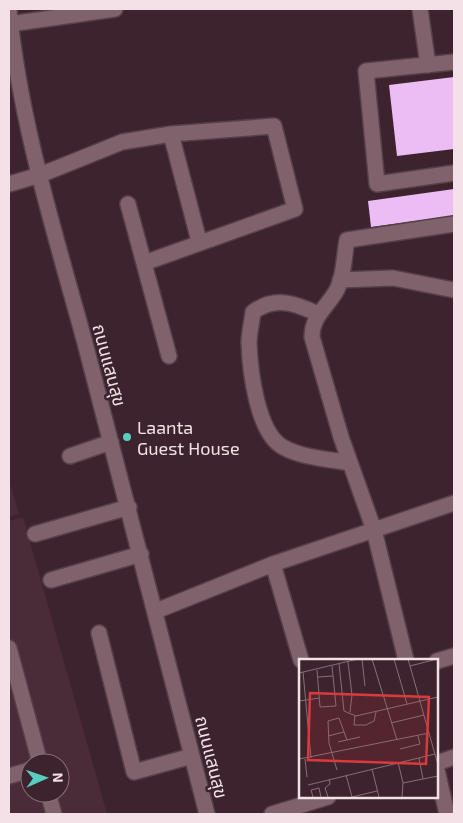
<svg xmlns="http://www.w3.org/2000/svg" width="463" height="823" font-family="'Exo 2','Noto Sans Thai',sans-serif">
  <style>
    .built { fill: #4a2b38; fill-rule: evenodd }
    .building { fill: #ecbcf5 }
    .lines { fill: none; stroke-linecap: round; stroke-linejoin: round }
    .minor-casing { stroke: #553f48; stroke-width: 18 }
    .minor { stroke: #80626d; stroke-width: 15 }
    .poi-dot { fill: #58cec0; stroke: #3d232d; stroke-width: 2 }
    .labels { text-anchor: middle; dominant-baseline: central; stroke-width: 5; stroke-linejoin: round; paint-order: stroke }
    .street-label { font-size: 18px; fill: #f3e1e7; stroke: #3d232d }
    .poi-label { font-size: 18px; fill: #f3e1e7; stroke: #3d232d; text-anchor: start }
    .inset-road { fill: none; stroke: #866f77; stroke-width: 1 }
    .view { fill: #d93a3b; fill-opacity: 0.15; stroke: #d93a3b; stroke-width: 2.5 }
    .inset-edge { fill: none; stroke: #f3e1e7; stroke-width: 2.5 }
  </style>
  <rect width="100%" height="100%" fill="#3d232d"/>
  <!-- built -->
  <path class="built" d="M9,480L19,514L9,517V479Z
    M23,517L107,814H9V521ZM30,763H60V793H30Z"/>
  <!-- building -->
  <path class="building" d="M454,77V149L397,156L389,85Z
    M454,189V216L371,227L368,201Z"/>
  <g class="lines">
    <!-- minor casing -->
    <g class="minor-casing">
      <path id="minor" d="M420,9L428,65
        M9,10C20,123 55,233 85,343C126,500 167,657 207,814
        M10,24L115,9
        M454,62L366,71L377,184L454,173
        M171,134L199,241
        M9,184L40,175L122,142L171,134L274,126L295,209L144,263
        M128,204L169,356
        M340,280L393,278L454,290
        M318,314C295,303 275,296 253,312C252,322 249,333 249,343C250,370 257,433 283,447C302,458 329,459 350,463
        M70,456L111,442
        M35,534L129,507
        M273,564L301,660
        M51,580L141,554
        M156,611L273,564L454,503
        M99,633L134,772L192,756
        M9,648L40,763
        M406,660L374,530L341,437L312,337C312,317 325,309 335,293C344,279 344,256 347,240L454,224
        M437,661L454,656
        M437,763L454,757
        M437,770L447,814
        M9,776L30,770
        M48,793L54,814
        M272,814L328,797"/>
    </g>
    <!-- minor -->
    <use href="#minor" class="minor"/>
  </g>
  <!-- markers -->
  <circle class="poi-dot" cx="127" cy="437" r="5"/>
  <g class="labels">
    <!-- street labels -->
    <g class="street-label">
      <text transform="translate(110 365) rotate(75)">ถนนแสนสุข</text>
      <text transform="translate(212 757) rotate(76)">ถนนแสนสุข</text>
    </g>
    <!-- poi labels -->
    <g class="poi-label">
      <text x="137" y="427">Laanta<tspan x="137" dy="21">Guest House</tspan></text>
    </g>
  </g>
  <!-- overview -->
  <g transform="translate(299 659)">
    <rect width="139" height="139" fill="#3d232d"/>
    <path class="inset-road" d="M63,0L66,27M73,0L98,81M95,0L108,45M109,0L139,106M49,3L53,36L51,53M40,5L45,52L57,57L139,38M111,7L138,0M18,11L21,48L37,47L33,7M4,13L12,99M0,14L59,0M19,18L34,17M0,42L20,39M56,56L55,66H67L75,62L77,53M92,64L125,56M29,77L45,73M39,83L61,78M101,90L121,85L119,77M120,99L124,120M0,100L130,74M6,100L8,118M99,103L104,124L103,138M73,110L80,138M38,111L30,84L29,62L40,59L48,81M47,116L53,138M104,124L139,117M9,126L136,95M14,138L12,131L20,129L22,138M29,138L26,129L31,125L30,120M53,138L78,132"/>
    <path class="view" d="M11,34L130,38L127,105L9,101Z"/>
    <rect width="139" height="139" class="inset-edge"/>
  </g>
  <!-- border -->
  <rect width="463" height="823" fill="none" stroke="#f3e1e7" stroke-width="20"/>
  <!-- north arrow -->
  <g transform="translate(45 778) rotate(88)"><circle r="24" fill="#3d232d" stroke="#866f77"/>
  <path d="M0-4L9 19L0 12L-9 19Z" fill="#58cec0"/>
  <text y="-8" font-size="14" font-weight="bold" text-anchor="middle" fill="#f3e1e7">N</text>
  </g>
</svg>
